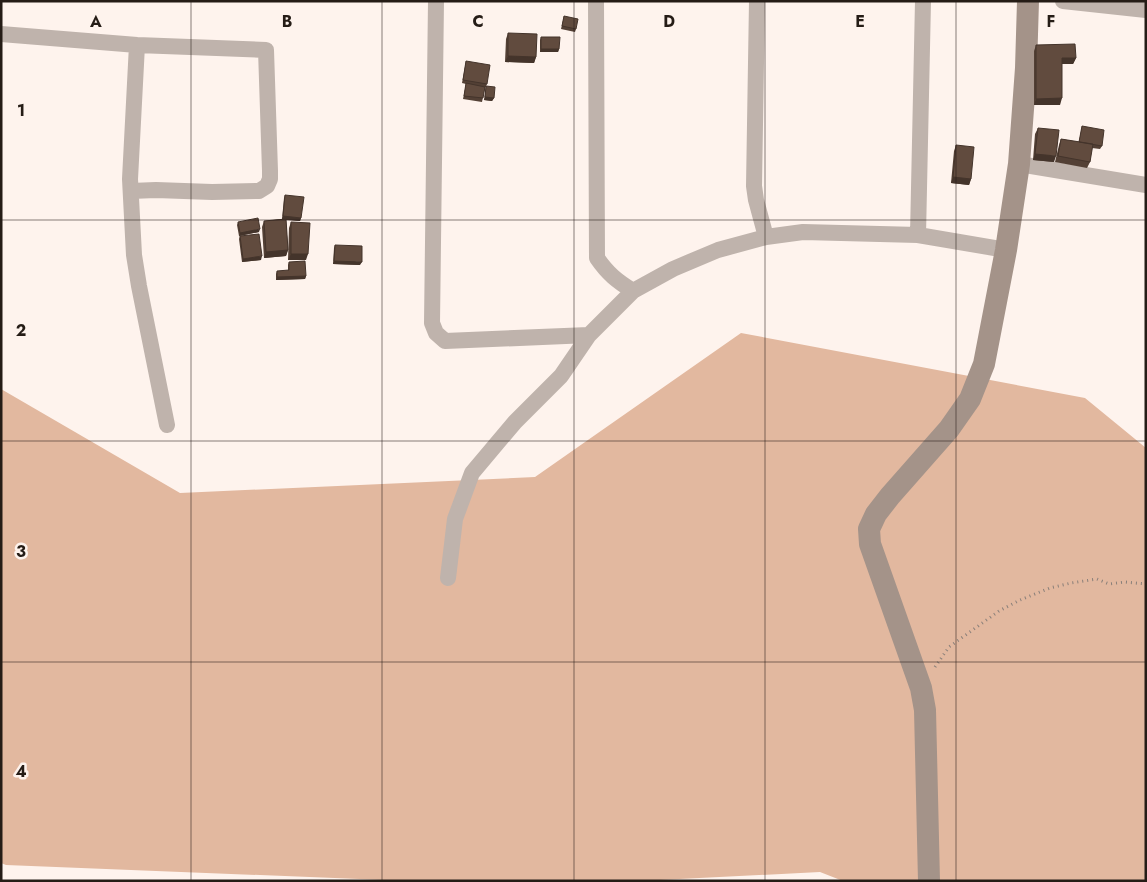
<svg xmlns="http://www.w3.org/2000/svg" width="1147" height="882" font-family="Jost,sans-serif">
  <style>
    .green { fill: #e2b89f }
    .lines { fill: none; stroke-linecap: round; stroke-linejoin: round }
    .path { stroke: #897f79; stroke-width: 3; stroke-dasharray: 1 4; stroke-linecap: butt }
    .street { stroke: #bfb3ac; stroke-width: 16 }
    .secondary { stroke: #a49389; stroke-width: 22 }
    .wall { fill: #534035 }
    .shaded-wall { fill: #44342b }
    .building { fill: #614b3e; stroke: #44342b }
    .grid { fill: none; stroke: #251c16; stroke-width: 1; stroke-opacity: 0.55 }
    .grid-label { font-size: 16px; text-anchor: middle; font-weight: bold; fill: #251c16; stroke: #fef3ed; stroke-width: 5; stroke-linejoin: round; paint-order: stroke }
  </style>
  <rect width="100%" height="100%" fill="#fef3ed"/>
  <!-- green -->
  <path class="green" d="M741,333L1085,398L1146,448V881H843L820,872L640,881H409L6,865L1,863V389L180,493L535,477Z"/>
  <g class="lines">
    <!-- path -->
    <path class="path" d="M935,667L949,647L999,611L1020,600L1050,588L1071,583L1097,579L1109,584L1125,582L1146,584"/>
    <!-- street -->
    <path class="street" d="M436,1L432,323L436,333L445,341L589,335
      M596,1L597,258C608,274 617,281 633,291
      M757,1L754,186L756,200L766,237
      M1063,1L1146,10
      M1,34L137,45L266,50L270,171V179L267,186L259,191L212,192L156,190L131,191
      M137,45L130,179L134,255L139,286L167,425
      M1019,164L1146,185
      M918,235L923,1
      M448,578L455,519L472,473L515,422L561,376L589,335L633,291L673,269L718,250L766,237L803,232L918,235L1006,250"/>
    <!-- secondary -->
    <path class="secondary" d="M929,881L925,710L921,688L870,544L869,529L876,514L890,496L949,429L970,399L984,364L1006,250L1019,164L1026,68L1028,1"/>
  </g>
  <!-- wall -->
  <path class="wall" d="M564,16L576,29L575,32L561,29Z
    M508,33L536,57L534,63L505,62L506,39Z
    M541,37L559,49L558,52H540V40Z
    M1036,45L1076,58L1073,64H1062L1060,105H1034V51Z
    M466,61L487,84L486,86L494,98L492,101L484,100L486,87H485L482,102L463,99L466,84L462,83Z
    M1082,126L1102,146L1100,149L1092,148L1090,162L1087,168L1055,162L1059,145L1061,139L1079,142Z
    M1038,128L1054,162L1033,160L1035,134Z
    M956,145L971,179L969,185L951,183L954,151Z
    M285,195L301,218L300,221L286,220L288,250L286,256L264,258L262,227L264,221L282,219L284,198Z
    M238,222L259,232L239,236L237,225Z
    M291,222L306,260H288L289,228Z
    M240,236L261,260L242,262L239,239Z
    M335,245L360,265L333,264L334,248Z
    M289,262L306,276L305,279L276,280V274L277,271H288V265Z"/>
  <!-- shaded-wall -->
  <path class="shaded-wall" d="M541,49H559L558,52H540Z
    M508,56L536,57L534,63L505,62Z
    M1062,58H1076L1073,64H1060Z
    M485,97L494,98L492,101L484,100Z
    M1062,98L1060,105H1034L1036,99Z
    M1035,154L1056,156L1054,162L1033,160Z
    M953,177L971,179L969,185L951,183Z
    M283,216L301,218L300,221L282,219Z
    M260,229L259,232L239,236L240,233Z
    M288,250L286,256L264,258L266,252Z
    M291,254H308L306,260H288Z
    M262,256L261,260L242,262L243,259Z
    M334,261L362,262L360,265L333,264Z
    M306,276L305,279L276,280L277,277Z"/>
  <!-- building -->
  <path class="building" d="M564,16L578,19L576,29L562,26Z
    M508,33L537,34L536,57L508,56Z
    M541,37H560L559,49H541Z
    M1075,44L1076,58H1062V98L1036,99V45Z
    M466,61L490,65L487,84L463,80Z
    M466,83L485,87L483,98L464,96Z
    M486,86L495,87L494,98L485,97Z
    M1082,126L1104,130L1102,146L1079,142Z
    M1038,128L1059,130L1056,156L1035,154Z
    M1061,139L1093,144L1090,162L1058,156Z
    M956,145L974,147L971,179L953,177Z
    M285,195L304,197L301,218L283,216Z
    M258,218L260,229L240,233L238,222Z
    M286,219L288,250L266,252L264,221Z
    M291,222L310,223L308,254H291Z
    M259,234L262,256L243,259L240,236Z
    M335,245L362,246V262L334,261Z
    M305,261L306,276L277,277V271L289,270V262Z"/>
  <!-- grid -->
  <path class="grid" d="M191,1V881M382,1V881M574,1V881M765,1V881M956,1V881M1,220H1146M1,441H1146M1,662H1146"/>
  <g class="grid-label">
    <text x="96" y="27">A</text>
    <text x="287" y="27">B</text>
    <text x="478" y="27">C</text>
    <text x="669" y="27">D</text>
    <text x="860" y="27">E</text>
    <text x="1051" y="27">F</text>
    <text x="21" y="116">1</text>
    <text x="21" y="336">2</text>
    <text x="21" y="557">3</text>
    <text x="21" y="777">4</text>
  </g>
  <!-- border -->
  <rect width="1147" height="882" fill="none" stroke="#251c16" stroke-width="5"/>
</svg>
